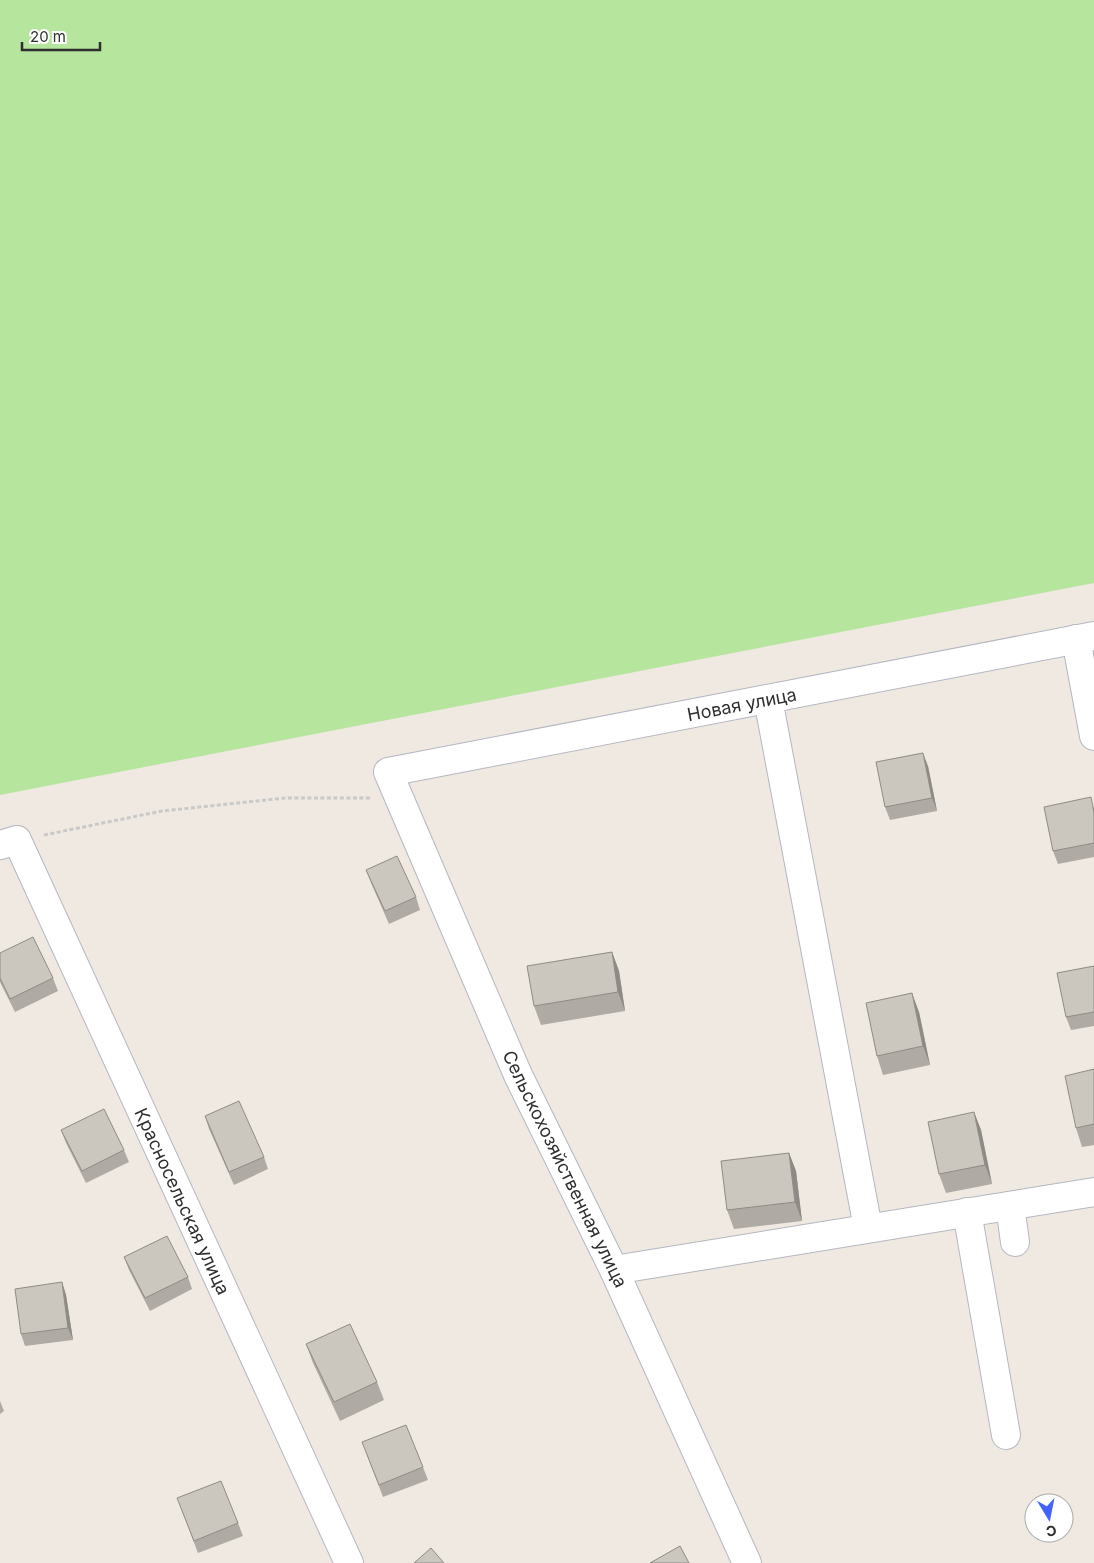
<svg xmlns="http://www.w3.org/2000/svg" width="1094" height="1563" font-family="Inter,sans-serif">
  <style>
    .green { fill: #b6e59e }
    .lines { fill: none; stroke-linecap: round; stroke-linejoin: round }
    .minor-casing { stroke: #b4b7c1; stroke-width: 30 }
    .path { stroke: #c9c9c9; stroke-width: 3; stroke-dasharray: 4 2.5; stroke-linecap: butt }
    .minor { stroke: #fff; stroke-width: 28 }
    .wall { fill: #afaba4 }
    .shaded-wall { fill: #8e8b86 }
    .building { fill: #cbc7bf; stroke: #8e8b86 }
    .labels { text-anchor: middle; dominant-baseline: central; stroke-width: 4; stroke-linejoin: round; paint-order: stroke }
    .street-label { font-size: 18px; fill: #2e2e2e; stroke: #fff }
  </style>
  <rect width="100%" height="100%" fill="#efe9e1"/>
  <!-- green -->
  <path class="green" d="M0,0H1094V583L0,795Z"/>
  <g class="lines">
    <!-- minor casing -->
    <g class="minor-casing">
      <g id="minor">
        <path d="M1076,639L1094,736"/>
        <path d="M768,699L868,1228"/>
        <path id="s1" d="M0,845L17,840L349,1563"/>
        <path d="M1010,1206L1015,1242"/>
        <path d="M967,1212L1006,1435"/>
        <path d="M614,1270L1094,1192"/>
        <path id="s2" d="M747,1563L614,1270L518,1075L388,772L1094,636"/>
      </g>
    </g>
    <!-- path -->
    <path class="path" d="M44,835L162,811L285,798H370"/>
    <!-- minor -->
    <use href="#minor" class="minor"/>
  </g>
  <!-- wall -->
  <path class="wall" d="M928,766L937,811L890,820L885,807Z
    M1094,806V857L1058,864L1053,851Z
    M366,870L416,897L420,910L389,924L371,883Z
    M612,952L619,971L625,1011L541,1025L534,1006Z
    M0,953L53,978L58,991L15,1012L0,982Z
    M1094,966V1026L1071,1030L1066,1017Z
    M919,1012L930,1065L883,1075L877,1056Z
    M1094,1069V1145L1082,1147L1076,1128Z
    M974,1112L981,1130L992,1184L946,1193L939,1174Z
    M205,1116L264,1157L268,1169L234,1185L209,1129Z
    M61,1130L124,1150L129,1162L86,1183L66,1143Z
    M789,1153L796,1171L802,1221L734,1229L727,1210Z
    M124,1257L188,1277L192,1289L150,1311L129,1270Z
    M62,1282L66,1295L73,1340L25,1346L21,1334Z
    M306,1344L377,1382L384,1400L340,1421L313,1363Z
    M0,1401L4,1411L0,1414Z
    M367,1455L423,1467L428,1480L383,1497Z
    M182,1511L238,1523L243,1536L198,1553Z"/>
  <!-- shaded-wall -->
  <path class="shaded-wall" d="M923,753L928,766L937,811L932,798Z
    M612,952L619,971L625,1011L618,992Z
    M912,993L919,1012L930,1065L923,1046Z
    M974,1112L981,1130L992,1184L985,1165Z
    M789,1153L796,1171L802,1221L795,1202Z
    M62,1282L66,1295L73,1340L68,1328Z"/>
  <!-- building -->
  <path class="building" d="M923,753L932,798L885,807L876,762Z
    M1091,797L1094,813V843L1053,851L1044,807Z
    M397,856L416,897L385,911L366,870Z
    M33,937L53,978L10,999L0,978V953Z
    M612,952L618,992L534,1006L527,966Z
    M1094,966V1012L1066,1017L1057,973Z
    M912,993L923,1046L877,1056L866,1003Z
    M1094,1069V1124L1076,1128L1065,1076Z
    M239,1101L264,1157L229,1172L205,1116Z
    M104,1109L124,1150L82,1171L61,1130Z
    M974,1112L985,1165L939,1174L928,1122Z
    M789,1153L795,1202L727,1210L721,1161Z
    M167,1236L188,1277L145,1298L124,1257Z
    M62,1282L68,1328L21,1334L15,1289Z
    M350,1324L377,1382L334,1402L306,1344Z
    M406,1425L423,1467L379,1485L362,1442Z
    M221,1481L238,1523L194,1541L177,1498Z
    M680,1546L689,1563H650Z
    M431,1548L444,1563H414Z"/>
  <g class="labels">
    <!-- street labels -->
    <g class="street-label">
      <text stroke="none"><textPath href="#s2" startOffset="1229">Новая улица</textPath></text>
      <text transform="translate(565 1169) rotate(64)">Сельскохозяйственная улица</text>
      <text stroke="none"><textPath href="#s1" startOffset="415">Красносельская улица</textPath></text>
    </g>
  </g>
  <!-- north arrow -->
  <g transform="translate(1049 1518) rotate(170)"><circle r="24" fill="#ffffff" stroke="#ababab"/>
  <path d="M0-4L9 19L0 12L-9 19Z" fill="#4264fb"/>
  <text y="-8" font-size="14" font-weight="bold" text-anchor="middle" fill="#2e2e2e">С</text>
  </g>
  <!-- scale -->
  <path d="M22 42v8h78v-8" fill="none" stroke="#2e2e2e" stroke-width="2.5"/>
  <text x="30" y="42" font-size="15" fill="#2e2e2e" stroke="#ffffff" stroke-width="4" paint-order="stroke">20 m</text>
</svg>
